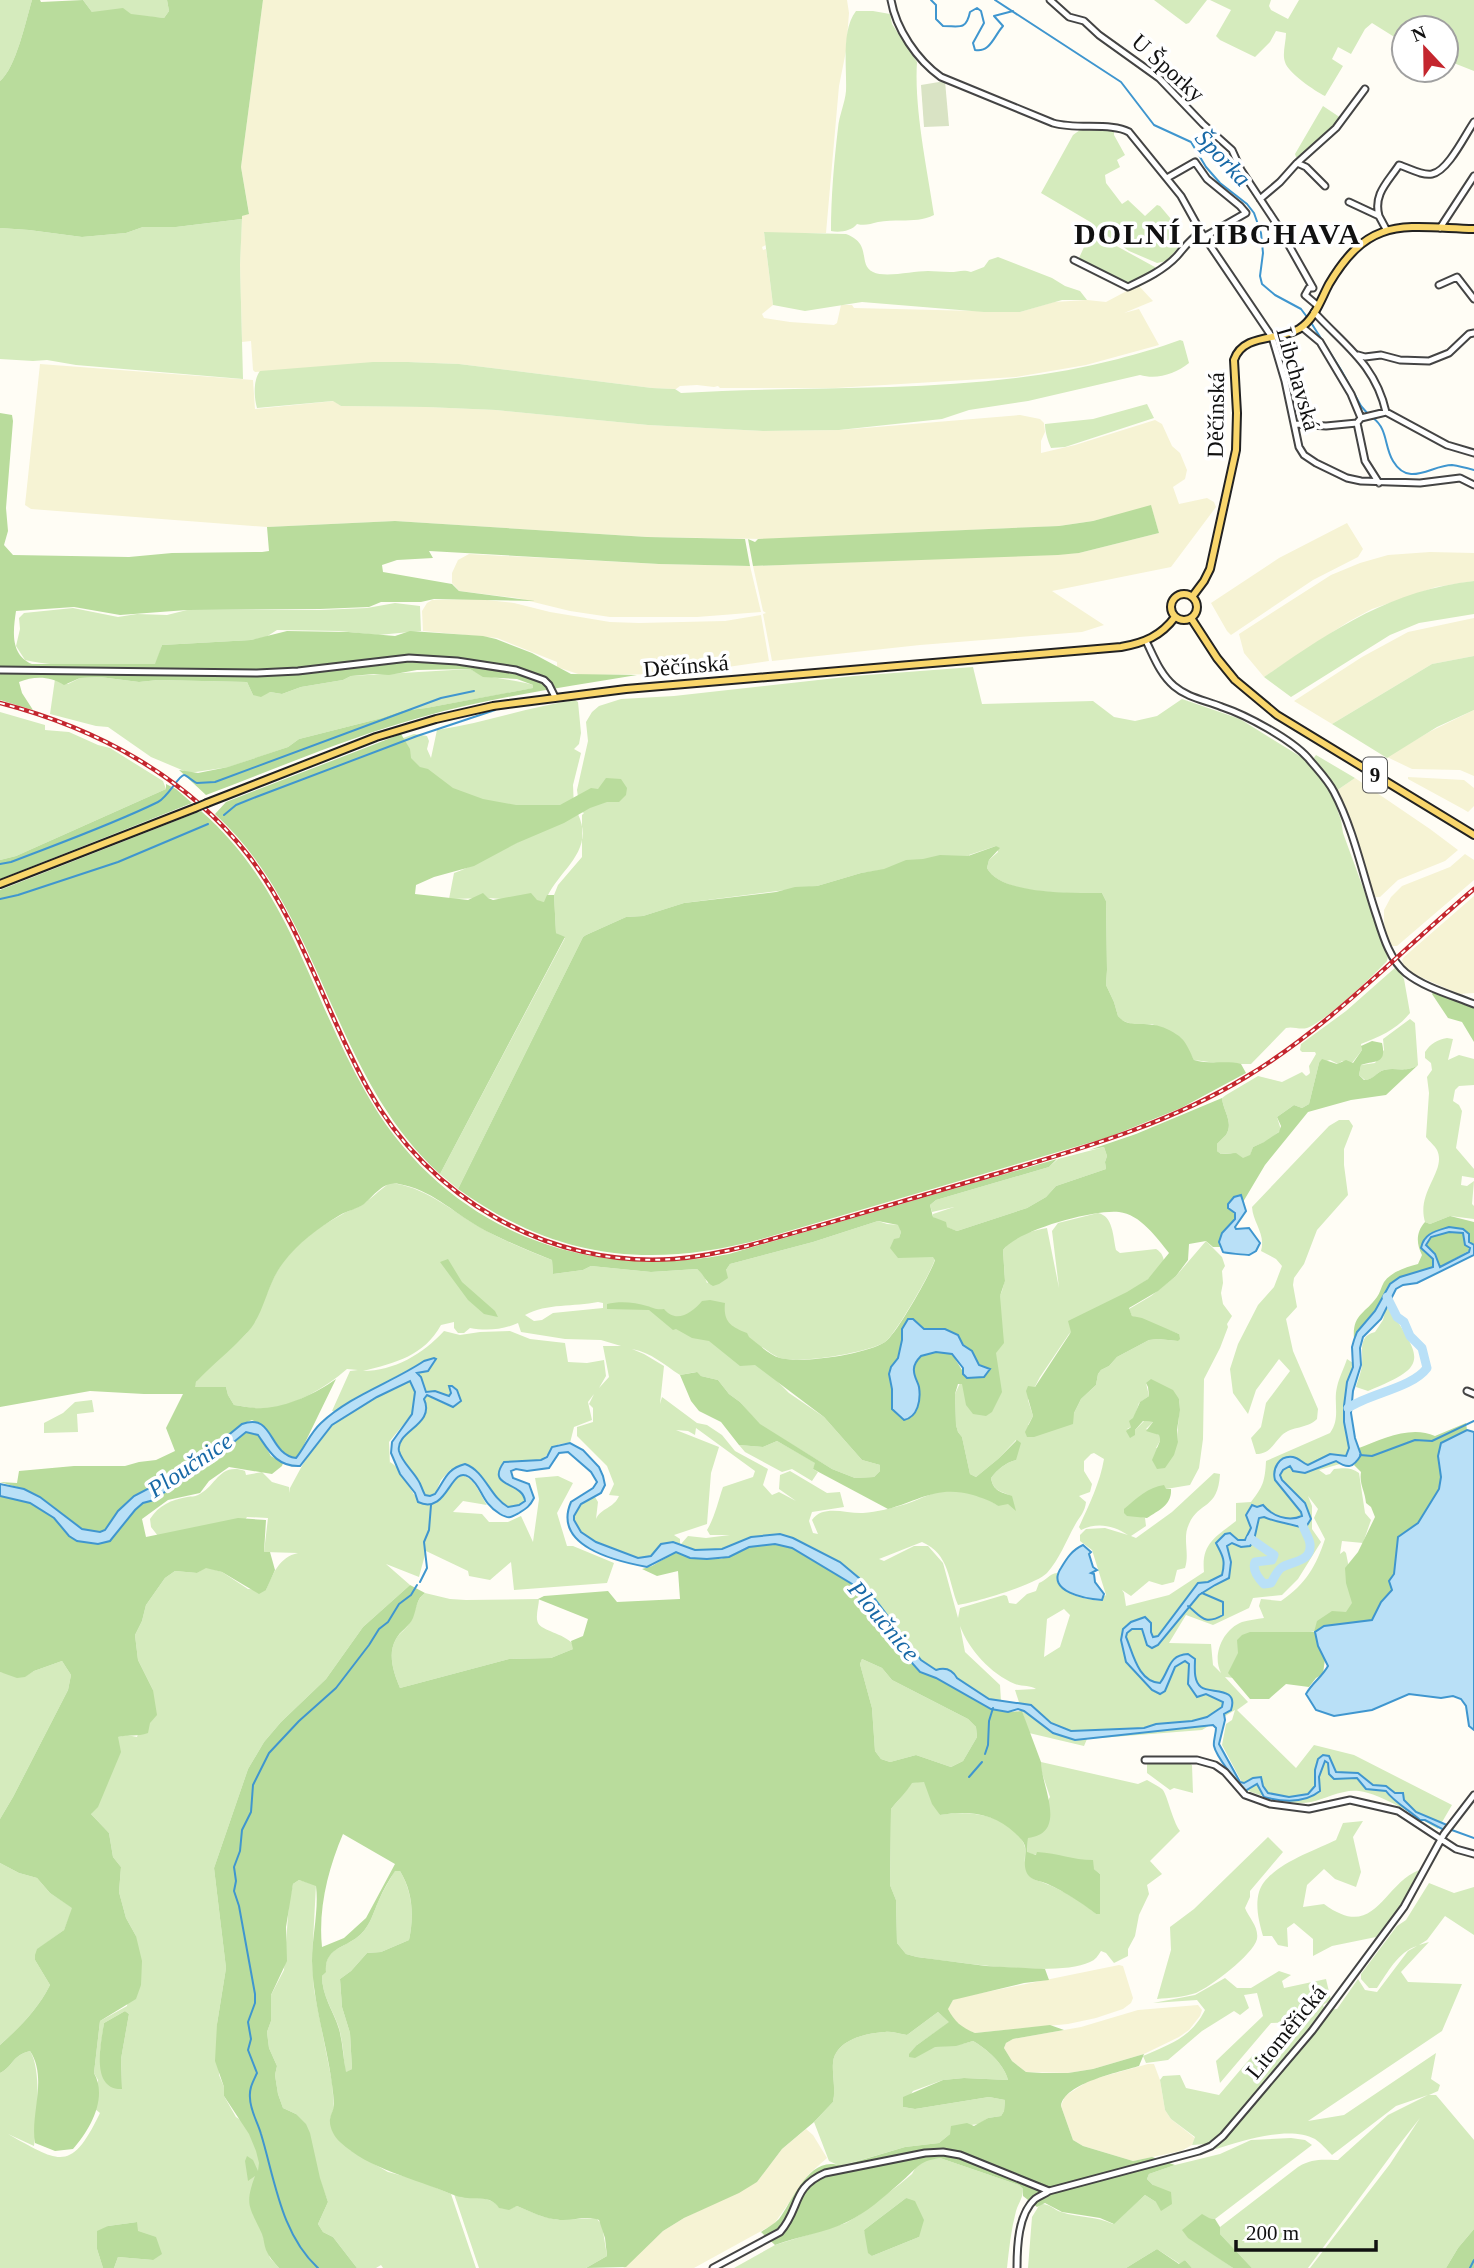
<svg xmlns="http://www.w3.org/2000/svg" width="1474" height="2268" font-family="Georgia,serif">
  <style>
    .farmland { fill: #f6f3d4 }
    .green { fill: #d5ebbd; fill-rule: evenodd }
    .forest { fill: #b9dc9c; fill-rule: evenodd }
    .cemetery { fill: #d9e3c4 }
    .water { fill: #b9e0f7; stroke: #3f96cf; stroke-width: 2; fill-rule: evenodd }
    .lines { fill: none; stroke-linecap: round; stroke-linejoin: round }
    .stream { stroke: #3f96cf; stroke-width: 2 }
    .river { stroke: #b9e0f7; stroke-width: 9 }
    .minor-casing { stroke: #444; stroke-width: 9 }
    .major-casing { stroke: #222; stroke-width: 10 }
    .minor { stroke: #fff; stroke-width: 5 }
    .major { stroke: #f9d66b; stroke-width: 6 }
    .rail-casing { stroke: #c4262e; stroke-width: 4.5 }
    .rail { stroke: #fff; stroke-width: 2; stroke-dasharray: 5; stroke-linecap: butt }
    .major-bridge-casing { stroke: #222; stroke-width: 10; stroke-linecap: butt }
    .major-bridge { stroke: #f9d66b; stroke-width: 6 }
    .labels { text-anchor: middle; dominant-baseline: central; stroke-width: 7; stroke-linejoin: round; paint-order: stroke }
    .shield { fill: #fff; stroke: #585858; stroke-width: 2 }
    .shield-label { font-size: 21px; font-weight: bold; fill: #111 }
    .street-label { font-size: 23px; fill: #111; stroke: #fff }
    .water-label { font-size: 24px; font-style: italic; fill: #1768a6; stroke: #fff }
    .district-label { font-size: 30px; font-weight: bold; letter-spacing: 2px; fill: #111; stroke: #fff }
  </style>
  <rect width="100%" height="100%" fill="#fffdf5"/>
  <!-- farmland -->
  <path class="farmland" d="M263,0H847L849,13L846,51L839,86L826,233H764L766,245L762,247L763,250L766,249L773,305L762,314L764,318L790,322L834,325L837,323L841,305H852L854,308L1020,312L1054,302L1087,300L1106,302L1138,285L1153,301L1124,313L1139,309L1159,345L1086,365L1016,377L835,388H720L718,386L714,387L697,385L680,386L676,389L652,388L459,364L408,362L255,372L253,370L251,341L242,342V340L240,265L242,216L249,213L241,167Z
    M40,364L253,380L255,409L334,401L341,406L426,407L496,410L648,425L763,431L840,430L1020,415L1040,419L1044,423L1045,432L1041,441V453L1075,445L1155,420L1162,424L1172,446L1180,453L1187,470L1185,479L1173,487L1179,504L1207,498L1214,502L1216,507L1171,567L1052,591L1104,625L1082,632L920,645L772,661L763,614L766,613L763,611L753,566L1079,553L1159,533L1151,506L1093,521L1059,526L769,539L647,537L395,521L267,527L31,509L25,505Z
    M1347,523L1363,549L1358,557L1313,580L1234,633L1231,635L1227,631L1211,603L1279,558Z
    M1430,552L1474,553V581L1436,587L1372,609L1348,622L1264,677L1244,653L1239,634L1331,575L1360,563L1388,555Z
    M469,554L659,564L750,566L761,612L697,617H610L570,611L517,598L459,591L452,583V573L458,560Z
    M478,599L514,603L550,612L610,622L639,623L725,621L761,615L769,661L679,674L581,675L557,667V662L497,638L423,631L422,611L427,603L432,600Z
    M1474,618V656L1432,664L1332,724L1294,701L1362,657L1408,632Z
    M1474,710V776L1460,770L1412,769L1387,757L1429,732Z
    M1408,777L1464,780L1474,788V806L1468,812L1463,809L1408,779Z
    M1355,778L1430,829L1458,850L1445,861L1398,880L1380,897H1374L1336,791Z
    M1465,854L1474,860V880L1397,946H1392L1386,933L1384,923V910L1391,897L1402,886L1450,867Z
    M1474,896V993L1459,994L1409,972L1404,966L1402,960L1404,957Z
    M1119,1965L1123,1966L1133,1998L1131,2003L1123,2009L1096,2018L1068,2024L975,2033L964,2029L953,2018L947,2010L953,2000L962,1997Z
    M1198,2005L1202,2010L1200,2016L1189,2030L1179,2037L1144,2054L1093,2069L1068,2073L1026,2072L1012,2061L1004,2048L1006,2043L1013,2039L1081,2027L1138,2010Z
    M1148,2064H1154L1160,2080L1165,2110L1171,2119L1195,2138L1192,2145L1181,2151L1133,2161L1083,2146L1073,2140L1061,2106L1065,2096L1090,2080Z
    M806,2129L813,2135L827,2158L809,2174L774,2224L694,2268H623L663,2231L684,2218L757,2182L782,2149Z"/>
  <!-- green -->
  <path class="green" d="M0,0H32C26,20 16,68 0,81Z
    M83,0H167L169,11L164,18L92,12Z
    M1154,0H1207L1189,23L1186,24Z
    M1210,0H1271L1269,6L1271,10L1288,19L1299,0H1474V71L1446,60V28H1404V43L1372,23L1365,29L1351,54L1338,47L1332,59L1343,66L1325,96C1315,91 1288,73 1285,62C1282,54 1286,42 1286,33L1276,31L1270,42L1255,57L1220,40L1216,36L1231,10Z
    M856,11H873L890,14L892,24L917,62C914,109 927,168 934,215C917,224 897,218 878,222C870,224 865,226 857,224C852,231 839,233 831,231C831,197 834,162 838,128C839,116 845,103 846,91C847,68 841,30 856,11Z
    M1323,106L1341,118L1300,158L1296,157L1295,154Z
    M1080,130H1114V135L1125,155L1117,160L1120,167L1105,175L1106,183L1122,204L1128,200L1145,216L1157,205L1160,206L1176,225L1169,231L1180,245L1167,261L1157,263L1129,251L1109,237L1091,228L1092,223L1041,193L1073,135Z
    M242,219L240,265L243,379L76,365L47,360L33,361L0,359V228L29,230L82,237L126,233L143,227H176Z
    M764,232L846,234C873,244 857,264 873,272C885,278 913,271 928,271C935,271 942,272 950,272C958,272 963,269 971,272L984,267L989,260L998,257L1052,278L1065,286L1080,291L1087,300H1062L1020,312H984L862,302L805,311L773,305Z
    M1091,232L1153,266L1155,267V271L1131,283L1123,282L1081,260L1079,258Z
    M1180,340L1183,341L1189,363C1175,374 1157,380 1140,375L1028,401L969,410L942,419L839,430L763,431L648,425L496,410L426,407L341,406L333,401L257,408C254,398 253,380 260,371L373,362H408L459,364L652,388L675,389L681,393C827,384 975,396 1118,359C1139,353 1159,348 1180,340Z
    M1147,404L1154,418L1065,447L1051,448C1048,441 1045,432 1045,424L1093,419Z
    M1474,581V614L1419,623L1390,635L1291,697L1264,677C1331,631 1390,590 1474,581Z
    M395,603L420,606L421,631L378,635L339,631L277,630L266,637L251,640L162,645L156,664C116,665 63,669 25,660L16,646L20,629L19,618L24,613L73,608L118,617L137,614L167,615L187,610H320L367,608Z
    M1474,656V710L1437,727L1387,758L1332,724L1432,664Z
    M973,667L982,704L1093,701L1114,717L1135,721L1157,716L1182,699L1240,719L1306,760L1331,792L1341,820L1343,833L1388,956L1387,961C1372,977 1326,1021 1307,1028C1299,1030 1293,1026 1286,1028L1251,1064H1224L1194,1060L1181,1038L1152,1024L1134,1025L1121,1020L1118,1016L1114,1002L1106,985L1107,970L1106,901L1102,893C1075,893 1001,896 987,868L989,860L998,852L996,846L969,855V858L861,873L817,886L684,903L643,916L626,917L586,935L583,937L458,1189L440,1174L565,938L556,933L554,895L558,885L582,857V815L584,813L580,811L577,790L588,741L586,722L592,712L599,706L621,699L674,696L854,676Z
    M470,669C488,680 512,678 533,685L534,688L426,708L402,711L382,718L299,739L288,747L229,767L189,773L151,757L108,727L96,726L50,714L55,679L68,684L80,678L100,677L139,682L158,680L247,682L253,695L270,692L282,694L301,687L343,680L351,676Z
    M575,700L578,702L581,733L579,744L574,749L581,753L573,785L574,808L515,840L328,766L414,734L427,736L429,741L427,749L431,758L437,730C484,723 528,707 575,700Z
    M0,712L45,725V730L69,732L98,745L110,748L163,781L166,789L16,856L0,860Z
    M1316,755L1355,778L1336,791L1313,759Z
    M578,814C596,853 557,870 545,902L488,898L449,899L454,873C477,865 496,853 518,842C538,832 559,825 578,814Z
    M1397,966L1404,979L1410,1013C1396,1030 1381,1036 1361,1044L1362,1050L1352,1063L1342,1061L1338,1064L1330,1060L1319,1063L1309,1104L1302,1108L1294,1105L1277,1117L1281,1130L1269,1140L1253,1147L1250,1156L1243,1159L1231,1153L1221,1154L1217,1151V1144C1220,1141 1223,1138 1226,1135C1234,1122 1223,1111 1222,1098L1226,1095L1258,1076L1282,1082L1302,1072L1306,1076L1308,1075L1310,1073L1309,1066L1316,1054L1315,1052H1302L1300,1050L1301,1044L1346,1011Z
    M1410,1019L1415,1023L1418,1065C1406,1073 1396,1067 1384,1070C1376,1072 1374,1080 1365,1080L1359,1075L1361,1065L1375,1063L1384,1050L1383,1039Z
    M1447,1038L1453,1039L1448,1060L1459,1055L1474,1059V1085L1459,1086L1455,1090L1453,1101L1459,1105L1462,1111L1456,1148L1474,1169V1178L1462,1176L1461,1185L1467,1186L1474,1181L1472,1204L1474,1206V1219L1450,1216L1430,1224L1425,1222C1416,1191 1447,1171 1437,1150C1435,1146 1429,1141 1426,1137L1429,1093L1427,1077L1432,1070L1431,1063L1425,1058V1052C1431,1043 1437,1040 1447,1038Z
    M1339,1120H1349L1353,1126L1344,1149V1165L1348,1195L1317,1230L1304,1264L1294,1278L1293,1285L1297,1307L1286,1319L1293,1351L1318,1409L1317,1419C1307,1429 1292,1426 1282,1435C1273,1444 1270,1454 1256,1454L1251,1438L1261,1427L1266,1403L1290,1371L1279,1359L1256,1390L1248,1414L1233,1393L1230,1369L1238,1344L1258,1305L1274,1287L1282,1266L1276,1259L1261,1251C1266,1234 1253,1223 1252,1207L1329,1126Z
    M1104,1147L1107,1156L1105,1162L1106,1169L1056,1186L1046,1197L1027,1208L957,1231L946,1227V1225L933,1217V1214L954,1207L932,1212L930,1205L936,1200L1049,1167L1058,1159Z
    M390,1183C424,1186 449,1209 478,1226C501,1240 527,1250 552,1260L553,1274L583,1270L591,1266L651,1272L697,1269L703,1273L707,1283L726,1270L730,1264L813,1242L878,1221L887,1224L899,1225L901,1232L899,1238L898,1257H934L935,1259C931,1273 895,1335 885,1342C867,1353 800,1364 780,1358C774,1356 767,1350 762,1347L775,1379L789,1393L824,1417L862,1460L880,1465V1471L874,1477L855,1478L832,1469L760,1425L740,1402L729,1394L718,1380L701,1376L696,1372L680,1375C663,1364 652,1353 632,1349L644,1354L664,1366L660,1404L662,1397L697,1423L707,1425L722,1435L735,1451L768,1469L763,1485L772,1495L779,1492L796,1501L779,1489L780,1475L790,1471L827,1493L840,1492L844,1507L812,1512L809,1521L813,1533L818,1534L812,1520C823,1504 847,1514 863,1513C877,1512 892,1508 906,1504C921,1499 936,1490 952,1490C967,1491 987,1497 998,1506L1009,1495C999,1491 993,1490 991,1478C998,1469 1005,1463 1016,1460V1440L998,1459L976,1477L970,1474L962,1437L958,1432L956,1425L955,1394L1002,1291L1005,1280L1003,1250C1014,1236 1029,1231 1047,1228L1059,1288L1052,1231L1058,1223L1098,1213C1113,1216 1113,1236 1116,1250L1120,1253L1156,1249C1163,1253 1165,1260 1164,1268L1069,1334L1040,1377L1028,1400L1033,1416L1028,1425L1074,1413L1081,1399L1096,1385L1098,1374L1101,1370L1109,1366L1117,1357L1149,1340L1158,1339L1178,1341L1179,1334L1132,1316L1129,1309L1151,1296L1176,1276L1206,1241L1222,1257L1225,1266L1222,1271L1223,1283L1221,1293L1223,1304L1232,1316L1227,1324L1228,1327L1220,1348L1204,1379L1203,1439L1199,1468L1190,1485L1166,1489L1137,1516L1145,1518L1146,1526L1131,1536L1136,1538L1172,1512L1214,1473L1220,1474C1218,1510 1199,1501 1189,1524C1182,1538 1190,1553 1185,1568L1177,1570L1174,1582L1162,1585L1149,1581L1131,1596L1122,1590L1124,1593L1126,1606L1169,1595L1204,1572C1201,1543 1216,1537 1236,1521V1503L1251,1502C1263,1487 1265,1481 1266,1461L1330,1433C1341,1418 1333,1403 1337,1387C1339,1378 1344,1368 1347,1359L1353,1363C1353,1372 1349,1376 1347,1384C1341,1407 1347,1428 1349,1451L1340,1464L1319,1470L1326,1475L1330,1474L1334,1469C1344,1468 1351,1467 1359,1473L1365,1513L1371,1520L1363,1543L1342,1541L1340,1554L1344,1551L1346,1553L1349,1568L1361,1601L1346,1616L1316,1631L1300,1634L1243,1679L1225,1677L1248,1702L1237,1710L1296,1768L1314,1745L1354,1755L1452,1805L1438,1829C1417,1817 1382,1794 1359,1791C1342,1789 1326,1799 1311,1802C1292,1806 1264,1797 1246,1790L1222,1745L1226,1724L1232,1720L1235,1710L1202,1730L1087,1739L1084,1746L1029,1733L1015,1690L1036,1689C1030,1685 1023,1687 1015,1684C991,1674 969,1650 960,1626L965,1652L1000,1685L1001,1701L989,1699L957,1678C953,1670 945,1667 936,1670L921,1660L859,1578L840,1562L780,1534L751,1537L722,1549L695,1550L681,1544L688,1536L706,1538L730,1535H710L707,1530C715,1517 718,1501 723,1487L753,1477L755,1471L696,1428L695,1435L688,1431L676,1430L719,1447L711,1473L707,1524L674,1535L680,1539V1544C664,1541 661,1547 651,1556L638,1558L596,1542L581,1532L574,1520C574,1507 584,1502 595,1497L598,1502L596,1519C601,1508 614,1508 619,1496L609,1495L614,1484L607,1466L577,1436V1427L593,1422V1408L589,1404L594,1394L588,1402L592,1420L574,1427L570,1443L559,1444L541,1460C526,1464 508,1455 499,1470L509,1486L520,1489L525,1498V1501L519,1505L507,1507L495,1498L484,1480L451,1469L441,1480L435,1494L430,1496L425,1495C422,1490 421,1484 418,1479C412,1470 402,1462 399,1451C395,1431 435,1426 424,1399L426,1396L429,1395C440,1400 447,1410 459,1403L451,1392L449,1396L435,1391L426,1392L421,1377L417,1373L428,1371L436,1360L424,1361L335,1411H332L350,1371L358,1370L347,1369C325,1388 292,1408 262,1409C253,1409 243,1406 234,1405L228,1395L226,1387H194C201,1366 232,1350 246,1334C263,1313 267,1284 283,1262C299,1242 318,1227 341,1215C347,1211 354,1209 360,1206C370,1200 379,1190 390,1183ZM598,1302L603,1303V1308L553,1313L542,1320L534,1321L525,1315C547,1303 574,1307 598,1302ZM454,1322V1328L458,1333H464L470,1328C486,1331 503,1330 518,1323L521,1332L565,1339L601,1340L621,1346H603L609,1377L599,1388L606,1376L604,1360L587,1363L568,1362L565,1343L530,1339L510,1331L480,1332L460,1335L444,1331C423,1354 394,1371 363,1371C395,1363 424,1356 441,1325ZM1146,1383L1179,1399C1181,1414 1176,1427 1178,1442L1156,1448L1160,1441L1159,1435L1146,1429L1153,1422L1144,1421L1135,1430L1127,1429L1131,1427L1139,1403L1149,1396ZM1094,1453L1104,1459C1100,1483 1089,1505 1079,1527L1081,1530C1097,1522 1113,1525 1128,1535L1105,1528L1086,1529L1080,1535V1541L1092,1550L1106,1595L1103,1597V1601C1084,1599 1059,1596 1057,1573C1049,1574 1047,1580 1039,1583L1036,1591L1027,1594L1016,1604L1009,1603L1007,1596L1004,1595L960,1608L958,1618L943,1563L928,1546H914L884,1561L879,1559L922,1542C950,1554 948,1581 958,1605C976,1602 1035,1585 1047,1573C1059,1560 1066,1541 1075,1525C1080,1516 1085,1512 1086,1502L1079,1496L1090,1492L1092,1484L1084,1471V1461L1091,1454ZM1308,1496L1318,1509L1314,1518L1325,1539C1316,1566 1306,1584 1281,1601L1261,1599L1259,1606L1264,1618C1257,1619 1249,1620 1242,1622C1222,1630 1212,1656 1221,1673L1213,1665L1211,1644L1169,1643L1186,1615L1213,1625L1249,1608L1253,1598L1282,1595L1298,1579L1321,1542L1312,1529V1506ZM1064,1609L1070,1615L1060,1647L1044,1657L1047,1619Z
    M1386,1308L1390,1310C1424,1361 1427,1367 1368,1391L1356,1387C1358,1379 1362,1371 1362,1363C1363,1350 1358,1336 1375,1332L1383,1320Z
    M409,1381L413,1383L415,1392L412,1414L389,1442L390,1465V1462C405,1471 410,1495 423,1504L451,1485L460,1475C475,1477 479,1493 487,1505L463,1501L453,1512L482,1514L489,1522H508L521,1516L533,1542L539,1499L535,1478L558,1476L573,1483L557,1513L567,1546H573L614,1563L607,1583L514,1590L511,1562L490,1580L469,1576L468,1571L426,1551L419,1577L386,1564L410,1585L363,1627L326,1679L281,1722L264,1742L248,1769L214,1868L226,1968L217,2024L219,2075L224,2087V2096L236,2117L264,2135L263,2236L270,2258L279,2268H114L118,2257L153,2260L137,2231V2222L108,2226L97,2249L103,2268H0V2073C14,2066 11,2056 30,2051C42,2069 37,2124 34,2146L8,2134C60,2163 71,2173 100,2113L95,2109L98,2080L94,2073L100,2021L127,2006L136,1936L126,1918L119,1892L121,1867L113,1857L109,1833L91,1814L118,1737L127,1735L137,1737L153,1690L138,1660L135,1635L142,1621L146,1605L165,1578L175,1571L197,1573L206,1567L222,1572L248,1589L266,1590C273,1574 279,1557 298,1553L264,1552L268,1518L247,1517L242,1524L158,1536L151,1527L150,1519C159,1505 171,1500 187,1497C192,1496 194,1497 198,1495C216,1487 219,1462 245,1471L246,1475L262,1472L272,1482L289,1487L290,1493V1488L303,1464L320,1437L332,1425L365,1403ZM125,2011L129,2014L121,2059L122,2089L100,2052L104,2023Z
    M92,1400L94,1412L77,1414L78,1432L44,1433V1423L63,1413L75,1402Z
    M777,1441L816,1463L813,1469L818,1472L812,1481L792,1469L782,1472L745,1452L739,1445L763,1447Z
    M425,1593L450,1599L466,1600L539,1599C539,1606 535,1616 538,1623C542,1631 563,1633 573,1644V1649L551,1658L509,1659L400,1688C394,1674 387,1654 396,1639C399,1633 407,1629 410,1622C415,1613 416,1599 425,1593Z
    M862,1659L882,1668L892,1680L968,1719L976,1727L977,1737L963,1761L951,1767L916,1755L890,1762L881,1759L875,1751L872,1708L860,1664Z
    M62,1661L71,1675L68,1690L13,1797L0,1819V1672L24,1677L34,1671Z
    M1041,1762L1138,1784L1147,1780C1152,1783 1158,1786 1162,1789C1167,1793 1172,1820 1180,1831L1150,1861L1162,1874L1147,1885L1149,1894L1139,1915L1135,1936L1128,1949V1956L1114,1963L1106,1953L1101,1951C1098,1956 1095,1960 1090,1962C1055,1978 957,1962 917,1957L906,1954L897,1943L896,1900L890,1885L891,1809C898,1800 906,1793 911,1783L924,1781L940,1815C967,1810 1011,1814 1024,1844C1027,1851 1023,1859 1026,1866C1028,1871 1033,1876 1035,1880C1054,1885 1082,1901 1096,1914L1100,1913V1874L1089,1865L1027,1853L1028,1838L1050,1797L1041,1770Z
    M1187,1762L1192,1765L1193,1793L1174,1788L1170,1790L1147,1773V1764L1149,1763Z
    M1363,1821L1353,1837L1361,1872L1356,1887L1335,1879L1324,1869L1307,1885L1303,1907L1324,1904C1375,1942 1382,1885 1419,1870L1401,1906L1376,1937L1332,1946L1313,1956V1939L1294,1923L1287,1928L1288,1947L1278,1945L1272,1936H1263C1259,1922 1255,1906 1259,1892C1267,1866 1314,1851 1336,1840L1343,1823Z
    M1268,1837L1283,1852L1250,1891V1897L1245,1908C1249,1918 1259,1927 1257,1939C1253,1955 1210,1987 1196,1993C1184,1997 1169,1998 1157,1999L1171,1950L1170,1927L1194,1909Z
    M0,1863L19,1873L37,1878L50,1893L73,1908L64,1930L38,1949L35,1960L50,1985C38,2009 20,2027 0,2045Z
    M395,1870L400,1871C413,1893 414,1916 409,1940L381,1952L367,1953L351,1971L340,1979L342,2007L350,2033L352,2069L345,2073C344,2058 343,2043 339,2028C333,2010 322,1996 322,1976L326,1971C324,1947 347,1948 361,1934C371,1924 373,1913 379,1900C383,1890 390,1880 395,1870Z
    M299,1880L316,1885L312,1960L314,1990L332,2082L334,2108L330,2119L350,2150L388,2172L415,2179L451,2194L476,2268H383L381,2265L376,2268H357L333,2237L323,2232L318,2224L328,2202L296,2114L283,2108L278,2094L275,2075L277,2066L269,2048L267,2032L271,2021V1995L284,1970L289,1902L293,1884Z
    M1429,1883L1454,1893L1474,1887V1935L1445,1916L1427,1940L1419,1945L1429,1942L1401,1972L1408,1982L1462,1984L1442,2031L1308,2121L1344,2115L1436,2053L1431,2079L1440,2085L1438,2091L1429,2095H1436L1474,2140V2229L1458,2248L1446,2268H1310L1390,2164L1420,2118L1395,2150L1308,2268H1252L1219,2233L1220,2227L1298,2167C1313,2158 1322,2160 1338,2160L1388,2115L1428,2095L1396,2106L1332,2155C1327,2150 1321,2143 1315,2139C1289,2125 1242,2141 1216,2149L1206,2144L1192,2145L1195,2137L1171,2119L1165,2110L1160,2080L1163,2076L1180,2075L1186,2088L1219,2095L1253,2055L1280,2047L1317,2011V2008L1311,2009L1310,2005L1301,2006L1297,2022L1271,2023L1220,2083L1216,2061L1263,2016L1257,1993L1244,1995L1249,2008L1240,2015L1234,2011L1202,2031L1168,2060L1146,2063L1143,2056C1170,2044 1191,2038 1205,2010L1197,2000L1153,2003L1195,1995L1225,1978L1237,1988H1251L1279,1971L1291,1975L1282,1981L1284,1988L1326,1979L1331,2000L1323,2005L1325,2010L1337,2009L1358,1979L1365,1990L1377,1992L1408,1951L1417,1946C1398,1952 1388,1972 1377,1988H1369L1361,1979V1974L1397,1926L1406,1920Z
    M938,2012L950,2022L917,2045C937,2047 954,2047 973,2041C987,2049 1004,2064 1008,2080L964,2078L943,2080L913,2091L903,2107L915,2109L989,2097L1005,2100L1004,2111L1001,2116L988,2118L979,2124L971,2125L950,2134L939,2143L905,2147L840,2166L829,2161L814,2122L833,2102C836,2089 832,2076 833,2063C835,2040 866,2033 885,2032C892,2031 900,2034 907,2035Z
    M1291,2138L1305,2140L1312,2145L1215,2219L1209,2218L1216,2256L1233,2268H1192L1185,2260L1180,2264L1157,2249L1126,2268H1028L1032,2217L1040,2204C1049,2203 1053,2209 1061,2212C1079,2218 1096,2216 1113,2224L1145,2195L1156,2202L1153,2185L1147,2179L1149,2174L1175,2165L1220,2154L1251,2140Z
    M940,2158L1019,2185L1023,2189C1023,2198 1019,2202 1016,2211C1011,2230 1009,2249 1007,2268H734L775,2245L846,2223L859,2215L900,2184L912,2174L917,2165L929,2159ZM906,2198L919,2237L872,2256L864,2230Z
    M454,2194C469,2201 489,2193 500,2208L509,2209L517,2206L541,2216L558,2220L596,2218L602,2225L607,2256L586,2268H479Z"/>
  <!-- forest -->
  <path class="forest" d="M32,0H40L41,2L83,0L92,12L123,8L131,14L164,18L169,11L167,0H263L241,167L249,214L242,216V219L176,227H143L126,233L82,237L29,230L0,228V81C16,68 26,20 32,0Z
    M0,413L12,415L13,421L6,508L8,531L4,545L13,555L129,557L172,553L262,552L269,551L267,527L395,521L647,537L745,539L750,566L659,564L429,551L433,558L397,560L382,565L383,572L452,584L459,591L535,601L434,599L421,602H381L369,607L320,609L187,610L120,615L74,607L16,611C13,631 10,655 32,664H155L162,645L251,640L287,631L348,632L395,636L410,631L483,636L496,639L532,653L571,674L637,675C566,687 492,697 422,717C349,737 278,768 206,795L179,770L198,773L228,767L288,747L299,739L382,718L402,711L426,708L533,688V685L517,679L483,677L470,669L417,670L389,675L374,674L351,676L343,680L301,687L282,694L270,692L261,697L253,695L247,682L158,680L139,682L100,677L80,678L64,685C50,676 34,676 19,682L22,693L33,710L0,700Z
    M1151,505L1159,533L1079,553L1058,555L753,566L748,539L755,542L758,539L1059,526L1093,521Z
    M401,734L410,749L411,758L420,767L428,769L453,788L483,799L516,805H560L591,788L598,789L606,778L621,779L627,788L626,795L619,802H607L590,808L564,823L517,843L474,866L434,877L416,885L415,894L468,900L483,893L488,898L493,900L531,893L537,900L544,902L547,895H554L556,933L565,937L440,1174C331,1076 323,913 215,814L226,802Z
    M166,784L176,789L192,803L0,879V860L16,856L166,789Z
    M201,811C290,889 309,993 365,1091C440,1226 581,1283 729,1254L1057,1159L1049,1167L936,1200L930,1205L933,1217L946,1222L947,1227L957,1231L1027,1208L1046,1197L1056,1186L1106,1169L1105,1162L1107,1156L1104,1147L1089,1150L1136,1134L1222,1098C1223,1111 1234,1122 1226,1135C1223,1138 1220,1141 1217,1144V1151L1221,1154L1236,1153L1243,1158L1250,1155L1253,1147L1264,1142L1279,1132L1281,1126L1277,1117L1294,1105L1302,1108L1309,1104L1319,1063L1322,1059L1337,1064L1346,1060L1353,1063L1362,1050L1361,1046L1372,1041L1382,1043C1387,1065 1375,1060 1361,1065L1359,1075L1364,1080C1374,1080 1376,1072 1384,1070C1396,1067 1406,1073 1418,1065L1386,1095L1351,1100L1308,1112L1265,1165L1243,1202L1238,1195L1231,1200L1235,1219C1228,1227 1217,1235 1220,1247H1213L1206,1241L1189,1244L1188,1260L1176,1276L1158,1291L1129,1308L1132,1316L1142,1318L1179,1334L1180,1339L1178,1341L1158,1339L1149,1340L1117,1357L1109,1366L1101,1370L1098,1374L1096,1385L1081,1399L1074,1413L1073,1424L1034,1437H1027L1025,1432L1033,1416L1026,1391L1028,1386L1035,1387L1071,1332L1068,1321L1127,1292L1148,1279L1169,1253C1157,1238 1140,1214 1119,1212C1095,1209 1017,1230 1003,1250L1005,1281L1000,1296L1004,1343L996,1353L1002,1392L992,1412L986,1416L973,1414L966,1405L962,1384H958L955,1394L956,1425L958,1432L962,1437L970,1474L976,1477L998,1459L1017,1440L1021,1443L1016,1460C1005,1463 998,1469 991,1478C993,1491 1001,1492 1012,1496L1016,1511L1008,1504L998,1506C990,1500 982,1498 973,1495C938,1485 920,1500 888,1509L813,1469L815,1463L777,1441L763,1447L739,1445L721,1422L699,1411L691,1401L680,1375L697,1372L701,1376L718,1380L729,1394L740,1402L760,1424L832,1469L855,1478L874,1477L880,1471V1465L862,1460L824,1417L755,1365L740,1366L709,1341L692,1338L676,1329L673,1330L649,1310L607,1309V1304C619,1301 635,1302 647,1306C654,1308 656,1310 664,1309C676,1324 692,1313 702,1301L710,1300L725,1303C723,1322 731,1327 747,1333L749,1337C758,1344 770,1355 780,1358C802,1364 867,1354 885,1342C896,1335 931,1273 935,1260L933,1257L898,1258L890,1248L894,1239L899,1238L901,1232L898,1225L878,1221L813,1242L730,1264L726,1270L728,1278L719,1284L713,1286C705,1282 704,1274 697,1269L651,1272L591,1266L583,1270L553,1274L552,1260C527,1250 502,1240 479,1227C453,1212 430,1189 399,1184C383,1181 375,1195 364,1204C357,1209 347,1211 340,1215C318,1228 298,1243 283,1263C266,1285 265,1314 246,1334C230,1351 212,1365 196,1382L195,1387H226L228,1395L234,1405C243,1406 254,1409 263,1408C287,1407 317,1393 336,1379L298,1457H288C275,1444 268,1428 252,1420L242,1424L192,1464L182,1467L165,1480L134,1496L118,1511L105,1530L100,1532L82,1529L51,1505L24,1489L0,1482L17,1483L19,1471L74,1466H125L139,1462L156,1460L175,1451L166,1428L183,1394H144L90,1391L0,1407V890ZM908,1319H913L924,1329C928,1329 932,1328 936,1329C951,1331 975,1352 978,1365L988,1368L984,1377L967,1378L952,1354L936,1352L921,1356C917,1360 913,1365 914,1371C914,1377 918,1382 919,1387C921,1399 918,1417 904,1419L892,1409V1389L889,1374L891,1367L898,1358L902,1340L901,1334Z
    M996,846L1000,848L989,860L987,868C1000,895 1075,893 1102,893L1106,901L1107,970L1106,985L1114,1002L1118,1016C1128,1028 1140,1022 1154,1025C1162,1026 1172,1031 1179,1036C1186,1041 1190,1052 1194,1060C1210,1065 1227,1060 1241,1064L1246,1073L1181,1108L1109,1137L765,1238C650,1270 556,1259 458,1189L583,937L586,935L626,917L643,916L684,903L776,892L795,887L817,886L861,873L884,869L906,860L923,859L940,855L968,856Z
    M1434,991L1474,1008V1042L1462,1022L1448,1018L1432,994Z
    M1450,1216L1474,1222V1245L1469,1242V1234L1442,1229L1430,1233L1421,1248L1433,1259V1267L1404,1276L1370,1316L1354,1339C1352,1314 1365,1314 1377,1297C1380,1293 1381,1287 1384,1282C1391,1272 1406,1267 1418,1264L1422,1255C1416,1243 1416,1232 1425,1222L1430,1224Z
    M1449,1232L1463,1233L1465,1244L1470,1250L1440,1267L1435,1254L1426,1245L1431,1237Z
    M448,1259L462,1282L495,1311L498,1317L484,1314L468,1300L440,1262Z
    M1151,1379L1173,1390L1179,1399L1180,1410L1177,1430L1178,1442L1174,1455L1165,1468L1157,1469L1152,1460L1160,1441L1159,1435L1146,1431L1153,1422L1143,1421L1135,1430V1435L1130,1438L1126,1431L1131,1427L1129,1421L1133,1418L1140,1402L1149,1396L1148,1387L1146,1383Z
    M1466,1423L1467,1430C1422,1450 1449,1455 1439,1487C1436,1498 1425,1517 1416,1525C1411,1530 1404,1532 1398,1537L1394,1574L1391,1578L1392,1590L1381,1602L1372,1620L1324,1626L1318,1646L1325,1659L1323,1674L1316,1678L1309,1687L1286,1684L1269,1699H1250L1228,1673L1238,1653L1237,1640L1242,1635L1250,1632H1314L1317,1621L1332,1611L1346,1612L1352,1603L1346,1583L1345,1568L1358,1552L1375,1517L1371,1507L1366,1503C1365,1491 1359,1484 1361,1472L1354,1465L1360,1455L1359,1448C1382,1439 1411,1425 1435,1436Z
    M246,1432L258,1434L271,1456L283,1463L282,1466L272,1474L229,1467L209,1481L200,1493L168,1500L142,1519L146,1537L238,1518L266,1520L264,1552H270L275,1570L266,1590L259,1594L222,1572L206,1568L197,1573L175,1571L165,1578L146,1605L142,1621L135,1635L138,1660L153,1690L157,1715L150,1723L148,1733C137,1737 129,1734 118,1737L121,1752L98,1807L91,1814L109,1833L113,1857L121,1867L119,1892L126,1918L136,1936L142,1961L141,1985L136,1999L100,2021L94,2073C108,2098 90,2130 73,2149L55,2151L35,2143C30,2114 48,2078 30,2051C11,2056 14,2066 0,2073V2045C20,2027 38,2009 50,1985L35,1960V1955L37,1949L64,1930L72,1908L50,1893L37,1878L19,1873L0,1863V1819L13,1797L68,1690L71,1675L62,1661L34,1671L25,1677L17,1678L0,1672V1496L30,1503L54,1518L69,1536L98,1544L118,1531L135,1510L143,1503L154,1500L174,1485L196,1473Z
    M1164,1485L1166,1489H1171C1172,1505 1159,1510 1147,1518L1127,1516L1124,1513V1509C1136,1499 1148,1487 1164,1485Z
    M775,1544L792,1548L852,1584L865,1604L879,1617L904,1654L920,1672L936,1678L991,1709L1008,1712L1022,1711L1041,1762C1041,1786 1069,1833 1028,1838L1027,1852L1036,1855L1037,1852C1059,1853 1072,1860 1093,1860L1094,1869L1100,1874V1914H1096C1085,1905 1059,1888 1045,1883C1040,1881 1035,1881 1030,1877C1021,1869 1027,1856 1025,1846C1023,1840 1019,1837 1015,1833C994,1813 968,1810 940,1815L932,1804L924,1782L912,1783C906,1793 898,1800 891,1809L890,1885L896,1900L897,1943L906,1954L917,1957L986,1966L1045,1969L1049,1980L1024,1983L953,2000L948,2009C954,2021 962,2028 975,2033L1050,2025L1064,2030L1013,2039L1006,2043L1004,2048L1012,2061L1026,2072L1042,2073H1068L1093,2069L1144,2054L1139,2066C1120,2072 1064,2083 1061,2106L1073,2140L1083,2146L1133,2161L1152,2157L1175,2165L1149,2174L1147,2179L1153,2185L1171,2192L1172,2204L1161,2211L1156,2202L1145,2195L1114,2224L1100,2218L1062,2212L1045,2203L1037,2207L1023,2196V2189L1019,2185L940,2158C917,2161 916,2170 900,2183C884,2197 866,2213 847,2222C825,2233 798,2236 775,2245L761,2232C767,2228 774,2224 779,2219C793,2201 809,2154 841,2166L905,2147L939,2143L950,2134L951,2126L967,2123L974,2126L988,2118L1001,2116L1004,2111L1005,2100L989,2097L915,2109L903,2107V2097L943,2080L964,2078L1008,2080C1004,2064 987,2049 973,2041L956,2046L935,2047L915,2058L909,2057V2054L917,2045L949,2022L938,2012L907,2035C900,2034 892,2031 885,2032C866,2033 835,2040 833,2063C832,2076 836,2089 833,2102L814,2122L782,2149L757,2182L739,2193L684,2218L663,2231L626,2267L586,2268L607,2256L605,2238L599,2220C586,2215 574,2221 560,2220C545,2219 531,2212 517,2206L509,2210L499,2208C490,2194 476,2201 462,2197C458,2197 455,2195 451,2194C416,2179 368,2169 340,2142C334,2137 329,2127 330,2119C331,2113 334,2110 334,2104C331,2055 313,2009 312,1961C312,1936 319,1910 316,1886L299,1880L293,1884L286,1927L287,1961L271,1995V2021L267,2032L269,2048L277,2066L275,2075L278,2094L283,2108L296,2114L306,2124L310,2133L320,2178L328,2202L318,2224L323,2232L333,2237L357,2268H279C274,2262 269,2257 266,2250C264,2245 264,2239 262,2234C250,2207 244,2206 255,2176L248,2181L245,2161L247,2156L253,2160L258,2171L259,2163L256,2151L249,2134L224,2096V2087L215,2061L217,2024L226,1968L214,1868L248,1769L264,1742L281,1722L326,1679L363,1627L410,1585L425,1593C416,1599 417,1608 413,1618C409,1627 400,1631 396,1639C387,1654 394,1674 400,1688L509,1659L551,1658L573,1649L571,1641L583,1636L588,1619L538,1599L544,1596L608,1591L617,1602L680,1599L678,1571L657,1576L642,1569L652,1566L676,1552L686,1556L721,1559L749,1547ZM862,1659L882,1668L892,1680L968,1719L976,1727L977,1737L963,1761L951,1767L916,1755L890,1762L881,1759L875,1751L872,1708L860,1664ZM343,1834L395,1864L366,1918L344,1938L322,1947C318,1909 328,1869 343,1834ZM395,1871H400C413,1892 414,1916 409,1940L381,1952L367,1953L351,1971L340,1979L342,2007L350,2033L352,2069L346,2072C343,2058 343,2043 339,2029C333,2010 322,1996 322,1976L326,1972C324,1947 347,1948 361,1934C371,1924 373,1913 379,1900C383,1890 389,1880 395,1871Z
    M125,2011L129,2014L121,2059L122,2089C90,2090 101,2043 104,2023Z
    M906,2198L915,2201L924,2220L919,2237L872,2256L868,2253L864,2230Z
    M1202,2214L1209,2218L1215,2219L1220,2227V2234L1252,2268H1233L1188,2238L1182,2230Z
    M137,2222L138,2231L156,2237L162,2254L153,2260L118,2257L114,2268H103L97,2249V2231L108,2226Z
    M1474,2229V2268H1446L1458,2248Z
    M1157,2249L1179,2264L1185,2260L1192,2268H1126Z"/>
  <!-- cemetery -->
  <path class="cemetery" d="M945,81L949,126L924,127L921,85Z"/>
  <!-- water -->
  <path class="water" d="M1241,1195L1246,1211L1235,1227L1236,1229L1249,1228L1260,1243L1256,1251L1249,1255C1247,1255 1224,1253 1223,1252L1219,1242L1222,1233L1235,1219V1213L1228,1208V1204L1234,1197Z
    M1449,1227L1463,1229L1469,1234V1242L1474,1245V1255L1417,1283L1403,1285L1396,1289L1381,1319L1363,1337L1360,1348L1361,1365L1353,1391L1351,1413L1355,1438L1361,1455C1353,1468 1348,1469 1336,1461L1305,1473L1293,1471L1290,1466L1283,1470L1280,1475L1282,1480L1305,1503L1311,1519L1306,1527L1303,1528C1290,1523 1277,1523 1264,1517L1259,1518L1254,1540L1250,1546L1241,1547L1232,1543L1227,1546L1231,1562L1229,1578L1215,1585L1199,1595L1158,1645L1152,1648L1147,1645L1142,1629H1132L1127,1633L1126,1637C1133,1653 1138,1682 1160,1683C1170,1670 1168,1655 1188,1654L1195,1659C1195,1667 1193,1681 1201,1687C1210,1694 1239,1686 1231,1710L1224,1714L1225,1720L1219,1744L1240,1782L1244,1783L1253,1778L1261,1777L1263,1786L1268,1793L1289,1797L1308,1794L1315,1786V1770L1318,1759L1323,1755L1329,1756L1336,1772L1358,1773L1373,1785L1386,1786L1395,1793H1403L1404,1800L1416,1812L1447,1825L1444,1830L1425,1820H1420C1410,1811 1393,1801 1386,1791L1366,1789L1357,1778L1334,1779L1329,1774L1328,1763L1325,1761L1319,1777L1320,1791C1304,1804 1283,1802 1264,1797L1257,1784L1245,1791C1237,1783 1216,1756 1214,1746C1213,1741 1216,1734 1216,1728L1213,1725L1075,1740L1053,1733L1024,1711L1018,1709L1008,1712L991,1709L936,1678L920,1672L904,1654L879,1617L865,1604L852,1584L792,1548L775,1544L749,1547L729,1557L707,1559L690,1558L676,1552L647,1567C615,1561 552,1546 571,1502L593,1488L597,1482L591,1472L568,1452L559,1453L549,1468L527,1471L516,1469L511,1471L513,1478L529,1484L534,1498C530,1506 527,1508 519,1513C510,1518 509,1519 500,1514C480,1502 483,1487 469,1477C450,1464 448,1516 418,1502L415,1493L400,1474L391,1453L392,1442L412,1414L415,1392L410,1381L377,1397L332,1425L300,1466C277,1467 269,1451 258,1435L246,1432L196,1473L174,1485L154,1500L143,1503L135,1510L110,1541L98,1544L77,1541L69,1536L54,1518L30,1503L0,1496V1484L24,1489L40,1497L82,1529L100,1532L105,1530L118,1511L134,1496L165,1480L182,1467L193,1464L242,1424C274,1412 268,1454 296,1458C305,1447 310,1433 321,1423C351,1395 391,1383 424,1361L434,1358L436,1359L428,1371L417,1373L421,1377L426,1392L435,1391L449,1396L451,1393L449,1386H452L457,1390L461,1401L453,1407L427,1395L424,1399C436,1425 395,1431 399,1451C402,1462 412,1470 418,1480C421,1484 422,1490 425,1495L430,1496L435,1494C445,1480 446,1469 465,1464C485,1471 490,1497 508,1507L519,1505L525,1501C523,1481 485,1488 504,1462L541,1460L547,1457L552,1447L570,1443L583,1450L599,1467L603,1476L605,1485L601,1493L581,1504L574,1516V1520L581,1532L596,1542L638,1558L651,1556L661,1544L673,1542L695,1550L722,1549L751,1537L780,1534L793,1538L840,1562L859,1578L921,1660L936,1670C945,1667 952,1669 957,1678L989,1699L1031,1705L1051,1723L1071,1731L1144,1728L1156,1724L1192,1721L1207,1717L1222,1707L1223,1702L1206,1694L1197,1697L1188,1684L1189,1664L1185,1661L1175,1667L1165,1691L1160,1694L1152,1690L1126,1662L1121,1640L1123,1629L1131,1622L1145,1617L1151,1623V1632L1153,1637L1158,1636L1198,1583L1208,1582L1222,1575C1226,1559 1222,1555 1216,1543L1225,1534L1230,1533L1238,1540H1245L1251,1528L1246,1515L1252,1505L1257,1507L1263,1505C1272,1516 1288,1522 1302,1516L1301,1512L1275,1480C1272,1469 1279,1455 1293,1457C1299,1458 1302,1463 1308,1465L1330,1454L1346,1456L1349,1448L1344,1422V1406L1347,1382L1353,1367L1352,1347L1354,1340L1357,1332L1375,1311L1390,1284L1400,1277L1433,1267V1259L1421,1248C1424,1233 1436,1231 1449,1227ZM1449,1232L1463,1233L1465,1245L1470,1248L1469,1252L1440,1267L1435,1254L1426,1245L1431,1237Z
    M908,1319H913L924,1329H945L958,1335L963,1345L972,1351L979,1365L990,1369L984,1377L967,1378L963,1374V1368L952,1354L936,1352L921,1356C917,1360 913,1365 914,1371C914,1377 918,1382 919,1387C921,1400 918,1417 904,1420L892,1409V1389L889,1374L891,1367L898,1358L902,1340V1329Z
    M1467,1430L1474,1432V1730L1469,1726L1466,1706L1461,1699L1453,1696L1441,1698L1409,1694L1372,1710L1334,1716L1316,1710L1306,1694C1312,1683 1322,1677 1328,1666L1318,1646L1315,1632L1324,1626L1372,1620L1381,1602L1392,1590L1389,1581L1394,1574L1398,1537L1418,1523L1439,1489L1441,1477L1438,1456L1441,1443Z
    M1083,1545L1091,1552L1089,1554L1093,1567L1097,1570L1091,1573L1094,1574L1095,1582L1104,1594L1102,1600C1087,1599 1045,1592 1061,1568C1067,1558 1072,1550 1083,1545Z"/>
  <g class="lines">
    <!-- stream -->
    <path class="stream" d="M931,0L936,5V19L943,26C959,26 966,31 970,12L977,8L981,11L984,23L973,43L975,50C990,53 994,36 1003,26L994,16L1013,11
      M995,0L1121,82L1154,125L1191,142L1206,167L1220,183L1247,204L1254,213L1261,233L1263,253L1260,276L1262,284L1275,295L1301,309L1307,317
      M1310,321L1341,370L1361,406L1368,414
      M1373,418C1388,429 1384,446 1393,461C1409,488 1431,465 1452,465C1459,466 1467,468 1474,470
      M224,815L236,805L256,797L417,736L495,710
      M0,864L11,862C60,843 111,825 158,802C168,797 179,775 184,775C187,775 193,782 197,783L215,782L441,698L474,691
      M0,899L18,895L118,862L208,824
      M1360,1455L1372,1456L1415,1440L1432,1441L1474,1421
      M420,1582L427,1568L424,1542L429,1530L431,1505
      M1188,1606C1201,1616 1204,1626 1223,1615V1602L1202,1593
      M985,1754L988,1745L989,1721L993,1708
      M969,1777L982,1762
      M1449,1829L1474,1838
      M318,2268C281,2234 275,2180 261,2134C258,2123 250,2110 250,2098C249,2088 253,2082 257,2073L248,2050L251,2039L248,2022L255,2003V1994L239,1906L234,1891L236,1881L234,1867L240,1851L242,1830L251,1812L253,1785L269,1753L299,1721L336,1688L369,1645L379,1629L388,1622L399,1604L411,1595L417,1585
      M1470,2268L1474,2260"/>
    <!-- river -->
    <path class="river" d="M1348,1408C1371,1393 1412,1388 1427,1368L1422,1348L1410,1336L1404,1322L1397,1317L1387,1297
      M1251,1539L1274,1555L1272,1560L1255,1562C1252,1570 1258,1578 1264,1584L1271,1583C1274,1578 1277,1571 1281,1568C1290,1561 1312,1563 1310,1544C1309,1536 1303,1530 1302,1522"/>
    <!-- minor casing -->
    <g class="minor-casing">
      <path id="minor" d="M891,0C896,29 917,60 941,77L1053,123C1076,130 1112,122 1129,132L1181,196L1201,232L1272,337L1285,381L1299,447L1304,455L1316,463L1347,478L1361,481L1420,483L1460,478L1474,485
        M1050,0L1069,17L1084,21L1099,35L1159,78L1203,124L1232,150L1241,170L1278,226L1313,288
        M1297,163L1336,128L1365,89
        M1167,178L1195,162L1207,179L1240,206L1246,213L1204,237
        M1260,199L1280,182L1297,163L1306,167L1325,186
        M1349,202L1379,216L1386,229
        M1379,216C1373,194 1388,182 1399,165C1409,168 1422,176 1432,174C1448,171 1465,135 1474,122
        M1440,228L1474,176
        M1074,260L1128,287C1145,279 1164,270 1177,256C1185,247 1190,239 1201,232
        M1439,285L1457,277L1474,299
        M1313,288H1309L1305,295L1318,306
        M1314,312C1345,346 1375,364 1386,412L1447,445L1474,453
        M1302,327L1320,342L1351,394L1361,418L1357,423L1365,461L1379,483
        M1358,355L1365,357L1381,355L1400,360L1429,361L1449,353L1469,334L1474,333
        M1361,418L1386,412
        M1295,424L1326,426L1357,423
        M1146,641C1154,657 1160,674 1174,686C1188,698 1205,700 1222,707C1246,715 1291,739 1308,758C1317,769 1328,780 1334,792C1354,830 1363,876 1377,917C1383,936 1390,960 1406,973C1425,988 1452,995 1474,1004
        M0,670L257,673L298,671L409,658L457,661L516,670L544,680L549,685L555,697
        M1467,1391L1474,1394
        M1145,1760H1197L1215,1765L1225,1772L1245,1795L1270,1804L1309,1809L1350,1800L1385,1808L1398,1811L1456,1849L1474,1854
        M713,2268L780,2232C801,2208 791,2188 825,2173L925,2153L943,2152L960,2155L1049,2191
        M1017,2268C1017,2247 1018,2214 1035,2199C1039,2196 1045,2194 1049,2191L1199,2151L1211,2146L1223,2136L1312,2031L1404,1907L1444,1834L1474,1795"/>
    </g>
    <!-- major casing -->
    <g class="major-casing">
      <path id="major" d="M1171 607a13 13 0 1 1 26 0a13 13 0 1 1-26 0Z
        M1192,597L1204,581L1210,569L1236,450L1237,413L1234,360C1243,333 1279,341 1299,329C1315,319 1321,299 1329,284C1370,215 1403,227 1474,229
        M1191,618L1217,658L1235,680L1277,715L1474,835
        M207,803L376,737L436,719L493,706L626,689L1121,647C1144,643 1161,636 1175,617
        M0,884L195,808"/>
    </g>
    <!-- minor -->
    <use href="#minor" class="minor"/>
    <!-- major -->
    <use href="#major" class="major"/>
    <!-- rail casing -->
    <g class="rail-casing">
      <path id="rail" d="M0,703C96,728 186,776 248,855C302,925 325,1012 368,1089C428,1198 549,1268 674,1259C699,1257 723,1252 747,1246C827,1224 906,1200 986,1177C1076,1150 1165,1126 1246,1077C1331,1026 1399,952 1474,889"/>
    </g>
    <!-- rail -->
    <use href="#rail" class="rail"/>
    <!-- major-bridge casing -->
    <g class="major-bridge-casing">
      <path id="major-bridge" d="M195,808L207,803"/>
    </g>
    <!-- major-bridge -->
    <use href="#major-bridge" class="major-bridge"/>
  </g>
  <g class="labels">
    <!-- shield labels -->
    <rect class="shield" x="1363" y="757.5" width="24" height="35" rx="5"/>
    <g class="shield-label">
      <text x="1375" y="775">9</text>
    </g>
    <!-- street labels -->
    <g class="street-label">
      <text transform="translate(1168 68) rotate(42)">U Šporky</text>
      <text transform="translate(1298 379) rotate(74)">Libchavská</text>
      <text transform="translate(1216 415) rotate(-89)">Děčínská</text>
      <text transform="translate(686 666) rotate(-5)">Děčínská</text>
      <text transform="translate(1286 2032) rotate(-51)">Litoměřická</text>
    </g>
    <!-- water labels -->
    <g class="water-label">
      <text transform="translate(1223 158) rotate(46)">Šporka</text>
      <text transform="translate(190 1465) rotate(-34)">Ploučnice</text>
      <text transform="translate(884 1621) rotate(50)">Ploučnice</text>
    </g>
    <!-- district labels -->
    <g class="district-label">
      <text x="1218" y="233">DOLNÍ LIBCHAVA</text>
    </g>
  </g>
  <!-- north arrow -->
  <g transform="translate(1425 49) rotate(338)"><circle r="33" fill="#ffffff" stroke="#a0a0a0" stroke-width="2"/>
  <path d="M0-5L12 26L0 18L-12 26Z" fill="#c4262e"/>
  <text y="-10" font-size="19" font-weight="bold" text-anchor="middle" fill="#111111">N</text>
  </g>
  <!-- scale -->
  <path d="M1236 2240v10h140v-10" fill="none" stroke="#111111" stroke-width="3.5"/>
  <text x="1246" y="2240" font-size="21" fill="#111111" stroke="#ffffff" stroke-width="5" paint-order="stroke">200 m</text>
</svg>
